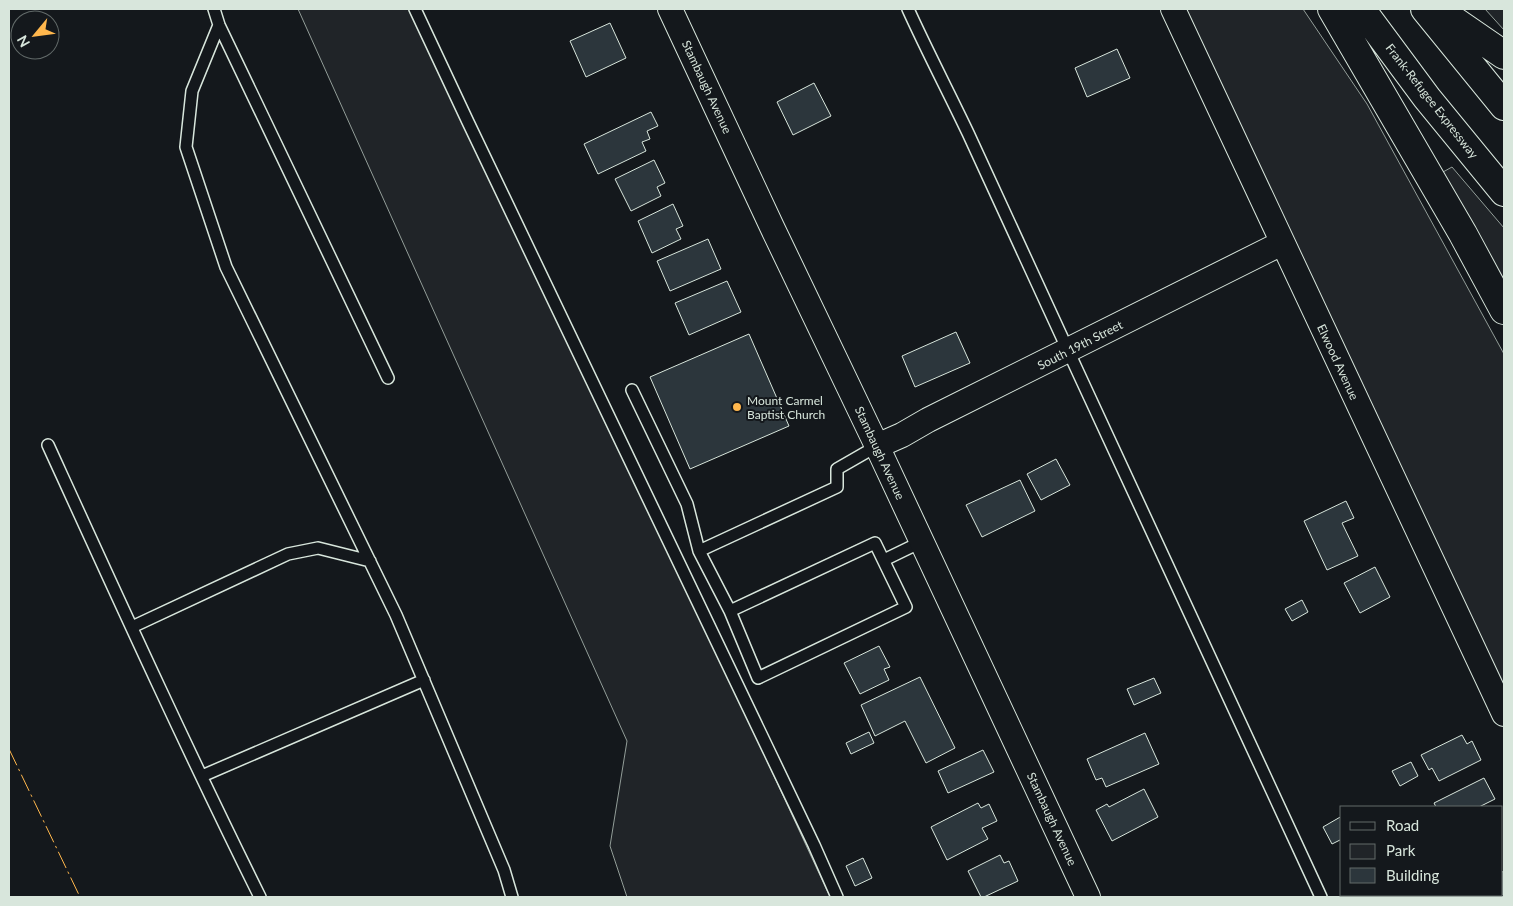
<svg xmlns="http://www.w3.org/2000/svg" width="1513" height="906" font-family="Lato,sans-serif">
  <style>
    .green { fill: #202428; stroke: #939e99 }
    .building { fill: #2c363c; stroke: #d8e6dc }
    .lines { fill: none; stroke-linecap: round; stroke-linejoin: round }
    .service-casing { stroke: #d8e6dc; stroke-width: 14 }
    .minor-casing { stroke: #d8e6dc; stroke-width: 26 }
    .motorway-casing { stroke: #d8e6dc; stroke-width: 30 }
    .service { stroke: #14181c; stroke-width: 11 }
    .minor { stroke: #14181c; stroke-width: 24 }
    .motorway { stroke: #14181c; stroke-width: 28 }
    .power { stroke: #ffb74d; stroke-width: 1; stroke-dasharray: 18 4 2.5 4; stroke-linecap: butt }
    .poi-dot { fill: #ffb74d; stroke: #14181c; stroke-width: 2 }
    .labels { text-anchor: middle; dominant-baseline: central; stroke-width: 4; stroke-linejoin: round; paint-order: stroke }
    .street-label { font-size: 12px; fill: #d8e6dc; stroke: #14181c }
    .poi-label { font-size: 12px; fill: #d8e6dc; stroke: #14181c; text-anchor: start }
  </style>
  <rect width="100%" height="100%" fill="#14181c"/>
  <!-- green -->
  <path class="green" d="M298,9H419L830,897H627L610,846L627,741Z
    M1184,9H1303L1367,104L1504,354V692Z
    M1485,9H1504V30Z
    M1452,167L1504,228V281L1443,172Z"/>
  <!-- building -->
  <path class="building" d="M610,23L626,58L586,77L570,41Z
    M1117,49L1130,78L1087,97L1075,68Z
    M814,83L831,116L793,135L777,102Z
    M651,112L658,126L647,131L650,139L642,142L646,151L598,174L584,144Z
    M654,160L665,183L657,187L661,196L631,211L615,179Z
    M673,204L683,226L676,229L681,239L652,253L638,221Z
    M708,239L721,269L670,291L657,261Z
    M727,281L741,312L689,335L675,303Z
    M956,332L970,363L915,387L902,356Z
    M749,334L789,426L690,469L650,377Z
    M1056,459L1070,485L1041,500L1027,474Z
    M1020,480L1035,511L982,537L966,505Z
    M1346,501L1354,518L1342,523L1358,556L1327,570L1304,521Z
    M1375,567L1390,597L1360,613L1344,583Z
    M1302,600L1308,612L1292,621L1285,609Z
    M879,646L890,667L884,669L889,680L860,694L844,663Z
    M920,677L955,748L926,763L905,721L875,736L861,705Z
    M1154,678L1161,693L1134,705L1127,689Z
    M869,732L874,743L851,754L846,743Z
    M1145,733L1159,764L1106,787L1102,778L1096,780L1087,759Z
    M1462,735L1467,744L1472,741L1481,760L1439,781L1432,768L1429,770L1421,755Z
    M983,750L994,772L948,793L938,771Z
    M1411,762L1418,776L1400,786L1392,771Z
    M1484,778L1495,799L1479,807H1436L1434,803Z
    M1144,789L1158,817L1112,841L1096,810L1107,804L1109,807Z
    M978,803L981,808L989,804L997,821L982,828L988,839L947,860L931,827Z
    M1342,816V839L1332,844L1323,827Z
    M1000,855L1004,863L1009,861L1018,881L984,897H981L968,871Z
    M863,858L872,878L855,886L846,866Z
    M1504,871V897H1457L1456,895H1502V872Z"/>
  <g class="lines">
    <!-- service casing -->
    <g class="service-casing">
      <path id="service" d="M214,9L219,25L388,378
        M415,9L468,122L814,845L837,897
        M908,9C927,51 948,91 968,133C1085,388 1203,643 1321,897
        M219,25L192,91L186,147L226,267L396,615L504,870L512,897
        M632,390L687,504L699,551L730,611L758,678L906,607L875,543L730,611
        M48,445C117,596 186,748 260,897
        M699,551L837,487V469L877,446
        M884,560L921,542
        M132,627L288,554L318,548L370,561
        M202,776L424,680"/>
    </g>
    <!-- minor casing -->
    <g class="minor-casing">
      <path id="minor" d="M670,9L772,227L877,446L1088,897
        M1173,9L1504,714
        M877,446L902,435L928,420L1282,243"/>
    </g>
    <!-- motorway casing -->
    <g class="motorway-casing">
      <path id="motorway" d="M1332,9L1463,234L1504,310
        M1361,9L1427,98L1504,192
        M1425,9L1504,106
        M1437,9L1504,55"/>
    </g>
    <!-- service -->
    <use href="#service" class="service"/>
    <!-- minor -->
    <use href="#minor" class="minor"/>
    <!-- motorway -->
    <use href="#motorway" class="motorway"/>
    <!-- power -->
    <path class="power" d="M9,749L80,897"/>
  </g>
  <!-- markers -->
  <circle class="poi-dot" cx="737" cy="407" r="5"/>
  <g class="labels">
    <!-- street labels -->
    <g class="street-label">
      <text transform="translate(707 87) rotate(65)">Stambaugh Avenue</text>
      <text transform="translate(1432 101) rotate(52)">Frank-Refugee Expressway</text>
      <text transform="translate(1080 345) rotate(-27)">South 19th Street</text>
      <text transform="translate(1338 362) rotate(65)">Elwood Avenue</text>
      <text transform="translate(880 453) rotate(65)">Stambaugh Avenue</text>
      <text transform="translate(1052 819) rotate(65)">Stambaugh Avenue</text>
    </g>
    <!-- poi labels -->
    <g class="poi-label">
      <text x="747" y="400">Mount Carmel<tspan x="747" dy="14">Baptist Church</tspan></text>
    </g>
  </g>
  <!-- border -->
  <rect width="1513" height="906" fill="none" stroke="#d8e6dc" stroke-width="20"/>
  <!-- legend -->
  <rect x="1340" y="806" width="162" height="90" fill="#14181c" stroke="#626a69"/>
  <rect x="1350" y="822" width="25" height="8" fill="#14181c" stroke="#626a69"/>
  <text x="1386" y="831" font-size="15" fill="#d8e6dc">Road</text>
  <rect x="1350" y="844" width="25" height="15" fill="#202428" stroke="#626a69"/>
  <text x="1386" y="856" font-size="15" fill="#d8e6dc">Park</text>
  <rect x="1350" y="868" width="25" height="15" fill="#2c363c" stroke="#626a69"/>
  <text x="1386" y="881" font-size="15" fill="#d8e6dc">Building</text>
  <!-- north arrow -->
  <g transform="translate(35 35) rotate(241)"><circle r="24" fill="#14181c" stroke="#626a69"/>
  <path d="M0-4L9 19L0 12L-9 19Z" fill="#ffb74d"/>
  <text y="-8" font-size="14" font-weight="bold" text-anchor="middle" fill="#d8e6dc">N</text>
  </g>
</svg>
